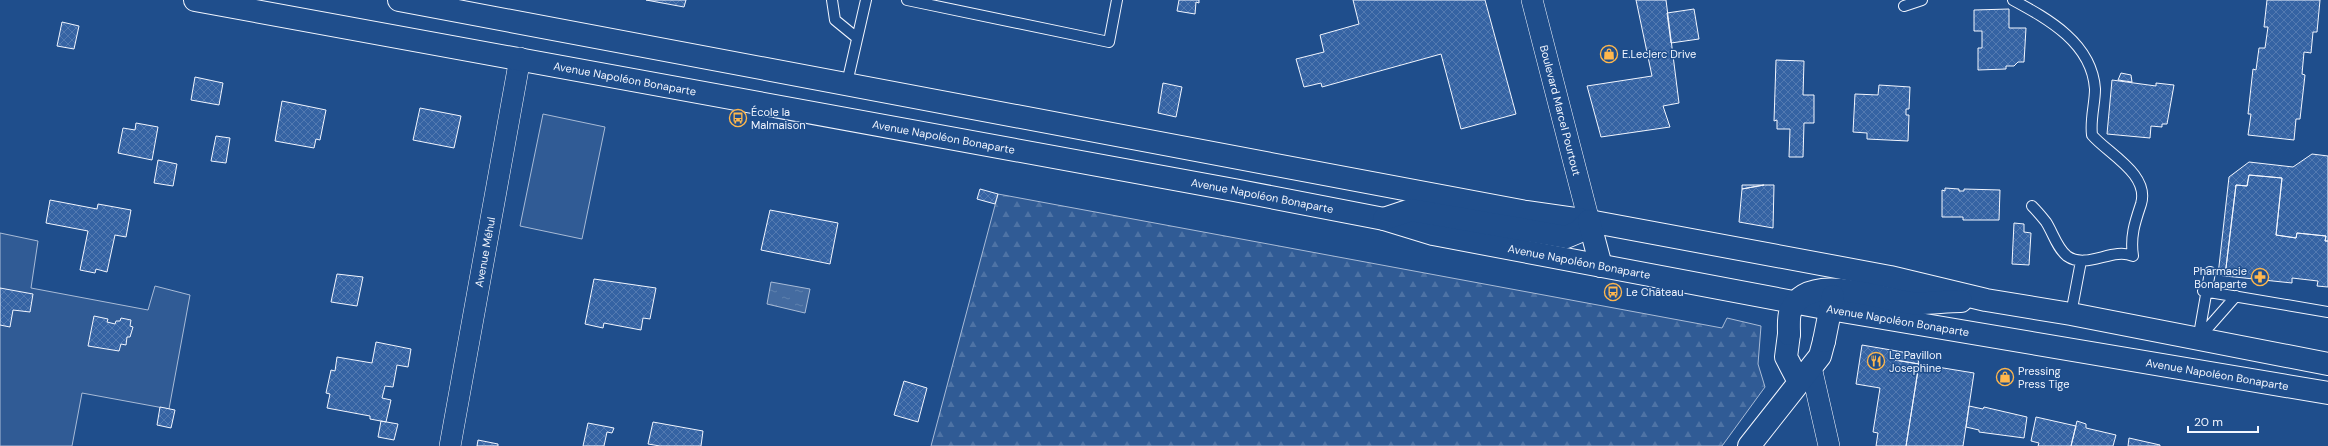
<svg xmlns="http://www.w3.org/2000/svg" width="2328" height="446" font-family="'DM Sans',sans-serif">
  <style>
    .forest { fill: url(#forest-firs); stroke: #a8bbd7 }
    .garden { fill: #305b95; stroke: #a8bbd7 }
    .water { fill: url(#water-ripples); stroke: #a8bbd7 }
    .building { fill: url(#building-cross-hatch); stroke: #f2f6ff }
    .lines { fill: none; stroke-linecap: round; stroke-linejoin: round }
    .lane-casing { stroke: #f2f6ff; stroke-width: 12 }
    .street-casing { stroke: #f2f6ff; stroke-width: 22 }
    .secondary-casing { stroke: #f2f6ff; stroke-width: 24 }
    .primary-casing { stroke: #f2f6ff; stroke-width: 24 }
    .lane { stroke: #1f4e8c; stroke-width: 10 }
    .street { stroke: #1f4e8c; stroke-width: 21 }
    .secondary { stroke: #1f4e8c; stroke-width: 22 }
    .primary { stroke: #1f4e8c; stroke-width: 22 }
    .labels { text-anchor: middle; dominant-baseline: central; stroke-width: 3; stroke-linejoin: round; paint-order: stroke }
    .poi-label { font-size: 11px; fill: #f2f6ff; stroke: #1f4e8c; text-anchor: start }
    .street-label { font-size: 11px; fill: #f2f6ff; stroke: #1f4e8c }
  </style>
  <defs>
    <pattern id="forest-firs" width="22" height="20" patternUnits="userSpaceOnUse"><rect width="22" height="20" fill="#305b95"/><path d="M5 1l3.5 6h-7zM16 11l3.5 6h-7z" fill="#4e73a5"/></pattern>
    <pattern id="water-ripples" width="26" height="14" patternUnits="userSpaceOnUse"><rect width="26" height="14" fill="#446ba0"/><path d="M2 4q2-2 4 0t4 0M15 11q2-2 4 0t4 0" fill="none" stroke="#5f81ae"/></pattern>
    <pattern id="building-cross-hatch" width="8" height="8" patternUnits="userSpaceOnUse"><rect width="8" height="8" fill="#3563a3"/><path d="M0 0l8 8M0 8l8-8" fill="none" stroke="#537ab1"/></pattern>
  </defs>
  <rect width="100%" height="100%" fill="#1f4e8c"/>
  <!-- forest -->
  <path class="forest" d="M998,194L1722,328L1727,318L1761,326L1758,364L1765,387L1722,446H931Z"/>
  <!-- garden -->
  <path class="garden" d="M543,114L605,127L582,239L520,226Z
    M0,233L38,241L31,288L148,310L155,286L190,295L169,409L82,393L72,446H0Z"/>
  <!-- water -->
  <path class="water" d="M771,282L810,289L805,313L767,304Z"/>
  <!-- building -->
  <path class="building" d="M646,0H686L684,7Z
    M1179,0H1199V3L1196,2L1195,14L1177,11Z
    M1353,0H1485L1516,114L1461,129L1441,54L1322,87L1321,83L1304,87L1296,59L1324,52L1320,35L1359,24Z
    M1636,0H1666L1679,103L1663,106L1670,127L1601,137L1587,86L1652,76Z
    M2267,0H2320L2317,32H2313L2311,53L2304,52L2302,74L2305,75L2300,119H2296L2294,140L2248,135L2251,114H2248L2253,69L2256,70L2259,48H2265L2268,27H2264Z
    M1694,9L1699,39L1671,43L1667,13Z
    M2009,9V28H2026L2024,62H2018L2014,66H2006V69L1978,70V48H1982V31H1974V10Z
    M62,22L79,26L74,49L57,46Z
    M1776,60L1804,61L1803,95H1814V123H1804L1803,157H1789L1790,129H1777V120L1774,121Z
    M2121,73L2131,75L2132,82L2118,80Z
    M195,77L223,83L219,105L191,100Z
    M2112,80L2156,86V83L2174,85L2167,124H2162V127L2151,126L2150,138L2107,134Z
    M1163,83L1182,87L1176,117L1158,113Z
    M1879,85L1910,87L1909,109H1906V115H1909L1908,141L1867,139V133L1853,132L1855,94L1878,95Z
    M282,101L326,110L320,140L316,139L314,148L275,141Z
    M420,108L461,116L454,148L413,140Z
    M136,123L158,127L152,160L118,153L123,128L135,130Z
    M216,136L230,138L226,163L211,161Z
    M2312,154L2328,156V241H2325L2326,236L2297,233L2296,238L2276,235L2282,178L2249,175L2247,186L2236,185L2225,276L2218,275L2229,177L2249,162L2293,167Z
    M158,160L177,164L173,186L154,183Z
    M2249,175L2282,178L2276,235L2296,238L2297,233L2326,236L2325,241H2328V287L2317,286L2318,281L2292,278V283L2225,276L2236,185L2247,186Z
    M1742,185H1764L1742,189Z
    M1764,185H1774L1773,228L1739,222L1742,189Z
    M1945,188L1959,189V191H1964V189L2000,190L1999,220H1963V217H1942V190L1945,191Z
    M980,189L998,194L995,204L977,199Z
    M50,200L97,209L98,204L131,210L126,237L115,235L107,272L96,269L95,273L80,270L88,231L46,223Z
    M770,210L838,223L830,264L761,250Z
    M2014,223L2024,224V232L2031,233L2029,265L2012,264Z
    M337,274L363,277L357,306L331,302Z
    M594,279L656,288L650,319L643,318L641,330L604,323L603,328L585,324Z
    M0,288L33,294L30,312L13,310L10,327L0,325Z
    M94,316L108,319L107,322L115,324L116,321H120L121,318L131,320L130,326L133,327L130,337H127L126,345L121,344L119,351L88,346Z
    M376,342L411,349L408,367L397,365L393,387L385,386L382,398L391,400L386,422L370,419V416L327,408L330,394L326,393L331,370L335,371L337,357L372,363Z
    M1862,345L1897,351L1895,360L1919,364L1906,446H1876L1878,433L1873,432L1880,388L1856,384Z
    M1897,351L1917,355L1919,364L1895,360Z
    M1919,364L1974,373L1963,446H1906Z
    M904,381L927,388L918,422L894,415Z
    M1969,406L1983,409L1984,407L2027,417L2024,438L1979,432V430L1966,427Z
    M160,407L175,410L171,428L157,425Z
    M2036,417L2076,426L2071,446H2038L2039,443L2031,441Z
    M381,421L398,424L394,440L378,437Z
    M2077,421L2086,424V428L2116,435L2113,446H2071Z
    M653,422L703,431L701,446H660L648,444Z
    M588,423L614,428L612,433L607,432L604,446H583Z
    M2129,438L2160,445V446H2128Z
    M478,440L498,444V446H477Z"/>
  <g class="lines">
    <!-- lane casing -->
    <g class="lane-casing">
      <path id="lane" d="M832,0L835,20L857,38
        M907,0L1109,42L1117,0
        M2013,0C2048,19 2092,43 2095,89C2095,104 2090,119 2092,135C2107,153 2150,174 2141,204C2135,222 2130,236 2133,256C2112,247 2087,270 2067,256C2057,248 2053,233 2046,222C2042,217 2037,211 2032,206
        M1904,6L1922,0
        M847,83L866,0
        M2203,291L2328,312
        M2071,314L2081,261
        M2199,338L2236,296
        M2198,340L2210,272"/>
    </g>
    <!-- street casing -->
    <g class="street-casing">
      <g id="street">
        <path id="s1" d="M1532,0L1589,221"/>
        <path d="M1811,367L1829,446"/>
        <path id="s2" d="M450,446L520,58"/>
      </g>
    </g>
    <!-- secondary casing -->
    <g class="secondary-casing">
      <path id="secondary" d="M1789,334L1786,357L1799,382
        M1749,446L1820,356L1824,341"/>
    </g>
    <!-- primary casing -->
    <g class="primary-casing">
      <g id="primary">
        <path id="s3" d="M195,0L1234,190L1384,219L1433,234L1830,309L2328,393"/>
        <path d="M399,0L1526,212L1589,221L1890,277L1986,300L2071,314L2328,364"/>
        <path d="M1384,219L1411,210L1566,237L1578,232L1589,221"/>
        <path d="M1589,221L1601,266"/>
        <path d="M1789,334C1789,327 1788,316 1791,310C1809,270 1881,300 1912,303C1928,304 1945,301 1961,301"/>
        <path d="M1824,341L1833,296"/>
      </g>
    </g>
    <!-- lane -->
    <use href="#lane" class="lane"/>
    <!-- street -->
    <use href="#street" class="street"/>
    <!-- secondary -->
    <use href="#secondary" class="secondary"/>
    <!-- primary -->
    <use href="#primary" class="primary"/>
  </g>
  <!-- icons -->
  <defs>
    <g id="shop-ring" transform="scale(0.9)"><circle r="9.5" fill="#1f4e8c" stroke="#ffb74d" stroke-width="1.5"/><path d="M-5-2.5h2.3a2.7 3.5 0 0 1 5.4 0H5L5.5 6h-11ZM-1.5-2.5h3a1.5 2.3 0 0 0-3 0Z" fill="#ffb74d"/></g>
    <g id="bus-ring" transform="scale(0.9)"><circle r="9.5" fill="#1f4e8c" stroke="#ffb74d" stroke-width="1.5"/><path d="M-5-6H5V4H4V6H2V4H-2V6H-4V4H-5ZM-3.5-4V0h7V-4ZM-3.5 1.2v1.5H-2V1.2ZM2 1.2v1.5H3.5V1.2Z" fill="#ffb74d"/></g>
    <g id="pharmacy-ring" transform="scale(0.9)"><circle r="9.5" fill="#1f4e8c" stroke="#ffb74d" stroke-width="1.5"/><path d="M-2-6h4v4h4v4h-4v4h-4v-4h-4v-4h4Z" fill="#ffb74d"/></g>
    <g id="restaurant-ring" transform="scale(0.9)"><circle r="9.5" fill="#1f4e8c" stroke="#ffb74d" stroke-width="1.5"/><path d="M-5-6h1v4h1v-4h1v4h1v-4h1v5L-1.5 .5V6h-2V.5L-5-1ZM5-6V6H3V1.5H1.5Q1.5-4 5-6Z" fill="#ffb74d"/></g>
  </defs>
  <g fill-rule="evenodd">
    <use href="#shop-ring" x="1609" y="54"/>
    <use href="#bus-ring" x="738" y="118"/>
    <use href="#pharmacy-ring" x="2260" y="277"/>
    <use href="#bus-ring" x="1613" y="292"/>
    <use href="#restaurant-ring" x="1876" y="361"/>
    <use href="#shop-ring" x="2005" y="377"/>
  </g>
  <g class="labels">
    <!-- poi labels -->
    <g class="poi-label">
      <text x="1622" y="54">E.Leclerc Drive</text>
      <text x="751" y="112">École la<tspan x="751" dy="13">Malmaison</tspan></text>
      <text x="2247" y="271" text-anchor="end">Pharmacie<tspan x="2247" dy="13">Bonaparte</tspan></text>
      <text x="1626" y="292">Le Château</text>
      <text x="1889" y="355">Le Pavillon<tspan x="1889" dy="13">Josephine</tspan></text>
      <text x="2018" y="371">Pressing<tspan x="2018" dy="13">Press Tige</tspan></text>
    </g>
    <!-- street labels -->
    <g class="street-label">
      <text stroke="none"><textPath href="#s3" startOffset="437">Avenue Napoléon Bonaparte</textPath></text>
      <text stroke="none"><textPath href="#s1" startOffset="114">Boulevard Marcel Pourtout</textPath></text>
      <text stroke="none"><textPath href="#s3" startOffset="761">Avenue Napoléon Bonaparte</textPath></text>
      <text stroke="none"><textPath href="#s3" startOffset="1085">Avenue Napoléon Bonaparte</textPath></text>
      <text stroke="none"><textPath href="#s2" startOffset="197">Avenue Méhul</textPath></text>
      <text stroke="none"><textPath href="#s3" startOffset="1409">Avenue Napoléon Bonaparte</textPath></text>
      <text stroke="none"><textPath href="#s3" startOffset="1733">Avenue Napoléon Bonaparte</textPath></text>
      <text stroke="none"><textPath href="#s3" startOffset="2057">Avenue Napoléon Bonaparte</textPath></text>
    </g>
  </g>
  <!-- scale -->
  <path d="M2188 426v6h70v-6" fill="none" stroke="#f2f6ff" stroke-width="2"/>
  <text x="2194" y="426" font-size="12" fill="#f2f6ff" stroke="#1f4e8c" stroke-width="3" paint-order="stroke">20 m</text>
</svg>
